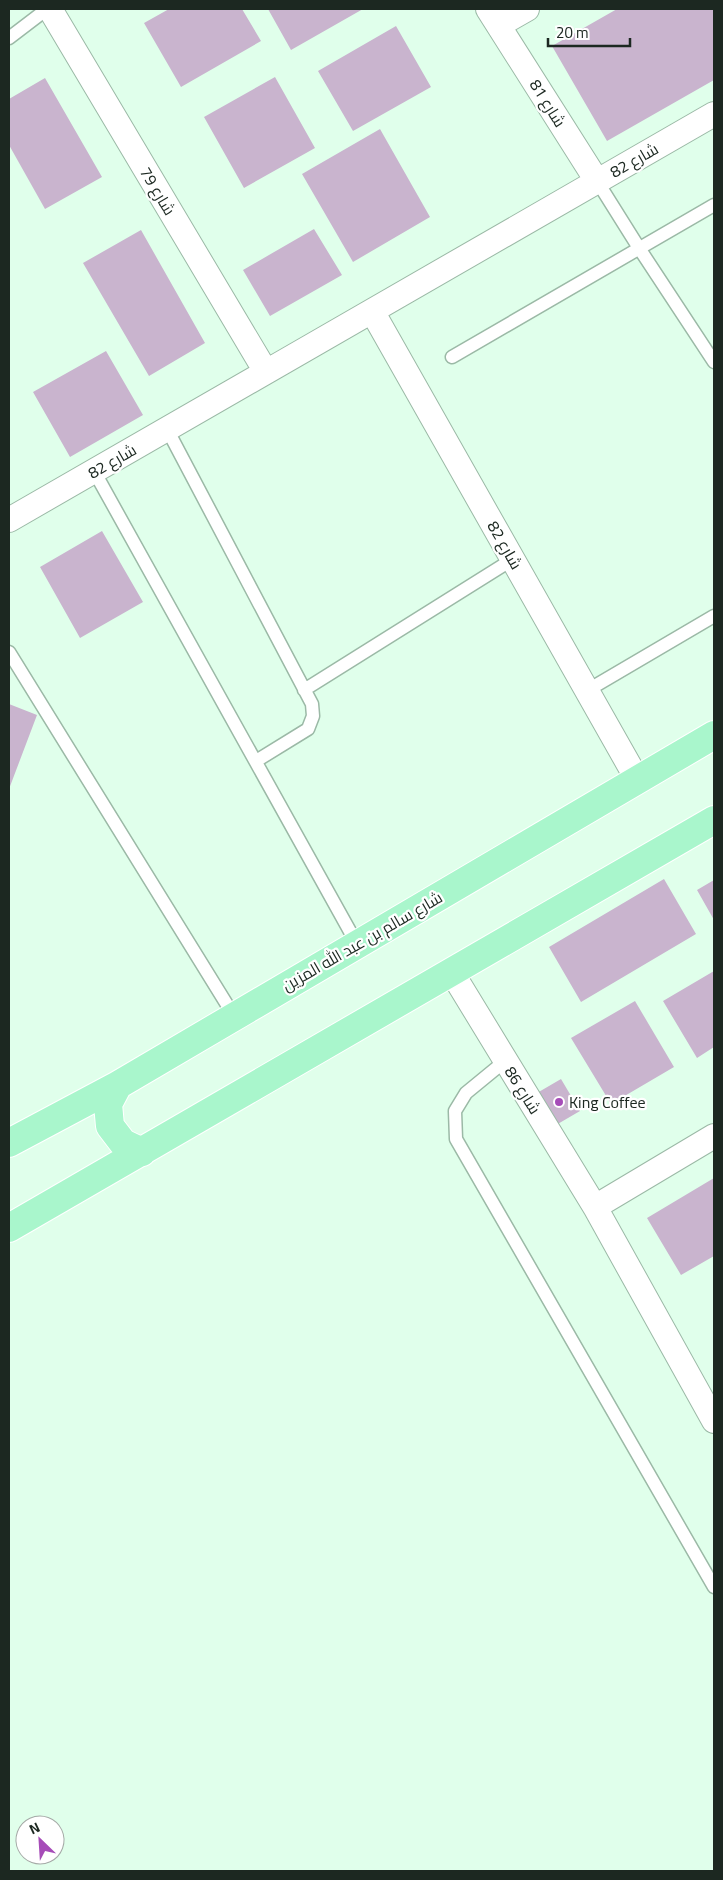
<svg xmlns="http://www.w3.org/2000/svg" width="723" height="1880" font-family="Georgia,Cairo,serif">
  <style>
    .building { fill: #c9b4ce }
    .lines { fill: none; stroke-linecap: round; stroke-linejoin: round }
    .lane-casing { stroke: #9bb9a6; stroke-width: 15 }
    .street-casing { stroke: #9bb9a6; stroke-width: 26 }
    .primary-casing { stroke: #fff; stroke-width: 30 }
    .lane { stroke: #fff; stroke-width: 12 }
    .street { stroke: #fff; stroke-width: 24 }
    .primary { stroke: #a9f6cc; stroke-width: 28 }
    .poi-dot { fill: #a64cb8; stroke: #fff; stroke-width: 2 }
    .labels { text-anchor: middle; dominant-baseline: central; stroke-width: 4.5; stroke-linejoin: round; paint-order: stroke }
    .street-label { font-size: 16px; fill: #1c2821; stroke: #fff }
    .poi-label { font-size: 16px; fill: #1c2821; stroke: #fff; text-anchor: start }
  </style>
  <rect width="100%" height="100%" fill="#e0ffeb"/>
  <!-- building -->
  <path class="building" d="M169,9H242L261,41L181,87L144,23Z
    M268,9H363L291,50Z
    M617,9H714V80L607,141L552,46Z
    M396,26L431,87L353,131L318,71Z
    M275,77L315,148L244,188L204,117Z
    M45,78L102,177L45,209L9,145V99Z
    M380,129L430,217L353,262L302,174Z
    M314,229L342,275L270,316L243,270Z
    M141,230L205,343L149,376L83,263Z
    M106,351L143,415L70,457L33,392Z
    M102,531L143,602L80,638L40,567Z
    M9,704L37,715L9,789Z
    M664,879L696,934L581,1002L549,947Z
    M714,880V920L697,890Z
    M714,971V1047L697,1058L663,1001Z
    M635,1001L674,1067L611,1104L571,1038Z
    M561,1079L580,1111L556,1125L537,1093Z
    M714,1178V1256L681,1275L647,1218Z"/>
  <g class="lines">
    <!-- lane casing -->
    <g class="lane-casing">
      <path id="lane" d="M9,38L47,9
        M597,181L639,248L714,362
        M452,357L714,205
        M167,429L312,704L313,716L308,729L256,761
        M94,471L357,944
        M9,652L234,1016
        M304,690L513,559
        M588,690L714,616
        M505,1061L466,1093L455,1111L456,1139L714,1587"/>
    </g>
    <!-- street casing -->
    <g class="street-casing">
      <path id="street" d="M50,9L266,372
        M488,9L597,181
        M499,25L527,9
        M372,311L637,779
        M9,520L714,114
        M451,971L595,1207L714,1421
        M595,1207L714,1136"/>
    </g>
    <!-- primary casing -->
    <g class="primary-casing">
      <path id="primary" d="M118,1085L108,1104L110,1126L123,1143L142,1152
        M9,1143L118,1085L714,735
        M9,1228L714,820"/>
    </g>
    <!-- lane -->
    <use href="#lane" class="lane"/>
    <!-- street -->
    <use href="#street" class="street"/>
    <!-- primary -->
    <use href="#primary" class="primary"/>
  </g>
  <!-- markers -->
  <circle class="poi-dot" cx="559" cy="1102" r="5"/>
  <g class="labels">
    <!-- street labels -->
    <g class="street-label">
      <text transform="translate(548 103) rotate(58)">شارع 81</text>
      <text transform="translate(634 160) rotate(-30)">شارع 82</text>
      <text transform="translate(158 191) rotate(59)">شارع 79</text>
      <text transform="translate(112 461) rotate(-30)">شارع 82</text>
      <text transform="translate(505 545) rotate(60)">شارع 82</text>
      <text transform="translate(362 941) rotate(-30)">شارع سالم بن عبد الله المزين</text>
      <text transform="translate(523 1090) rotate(58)">شارع 86</text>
    </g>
    <!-- poi labels -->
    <g class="poi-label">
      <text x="569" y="1102">King Coffee</text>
    </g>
  </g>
  <!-- border -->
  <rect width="723" height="1880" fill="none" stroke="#1c2821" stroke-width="20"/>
  <!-- north arrow -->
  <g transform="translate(40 1840) rotate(335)"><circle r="24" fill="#ffffff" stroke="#a4a9a6"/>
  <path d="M0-4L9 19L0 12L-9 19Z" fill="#a64cb8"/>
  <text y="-8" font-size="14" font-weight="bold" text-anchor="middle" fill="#1c2821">N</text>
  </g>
  <!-- scale -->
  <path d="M548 38v8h82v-8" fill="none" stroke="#1c2821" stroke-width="2.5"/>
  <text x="556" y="38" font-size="15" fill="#1c2821" stroke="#ffffff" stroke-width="4" paint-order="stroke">20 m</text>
</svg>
